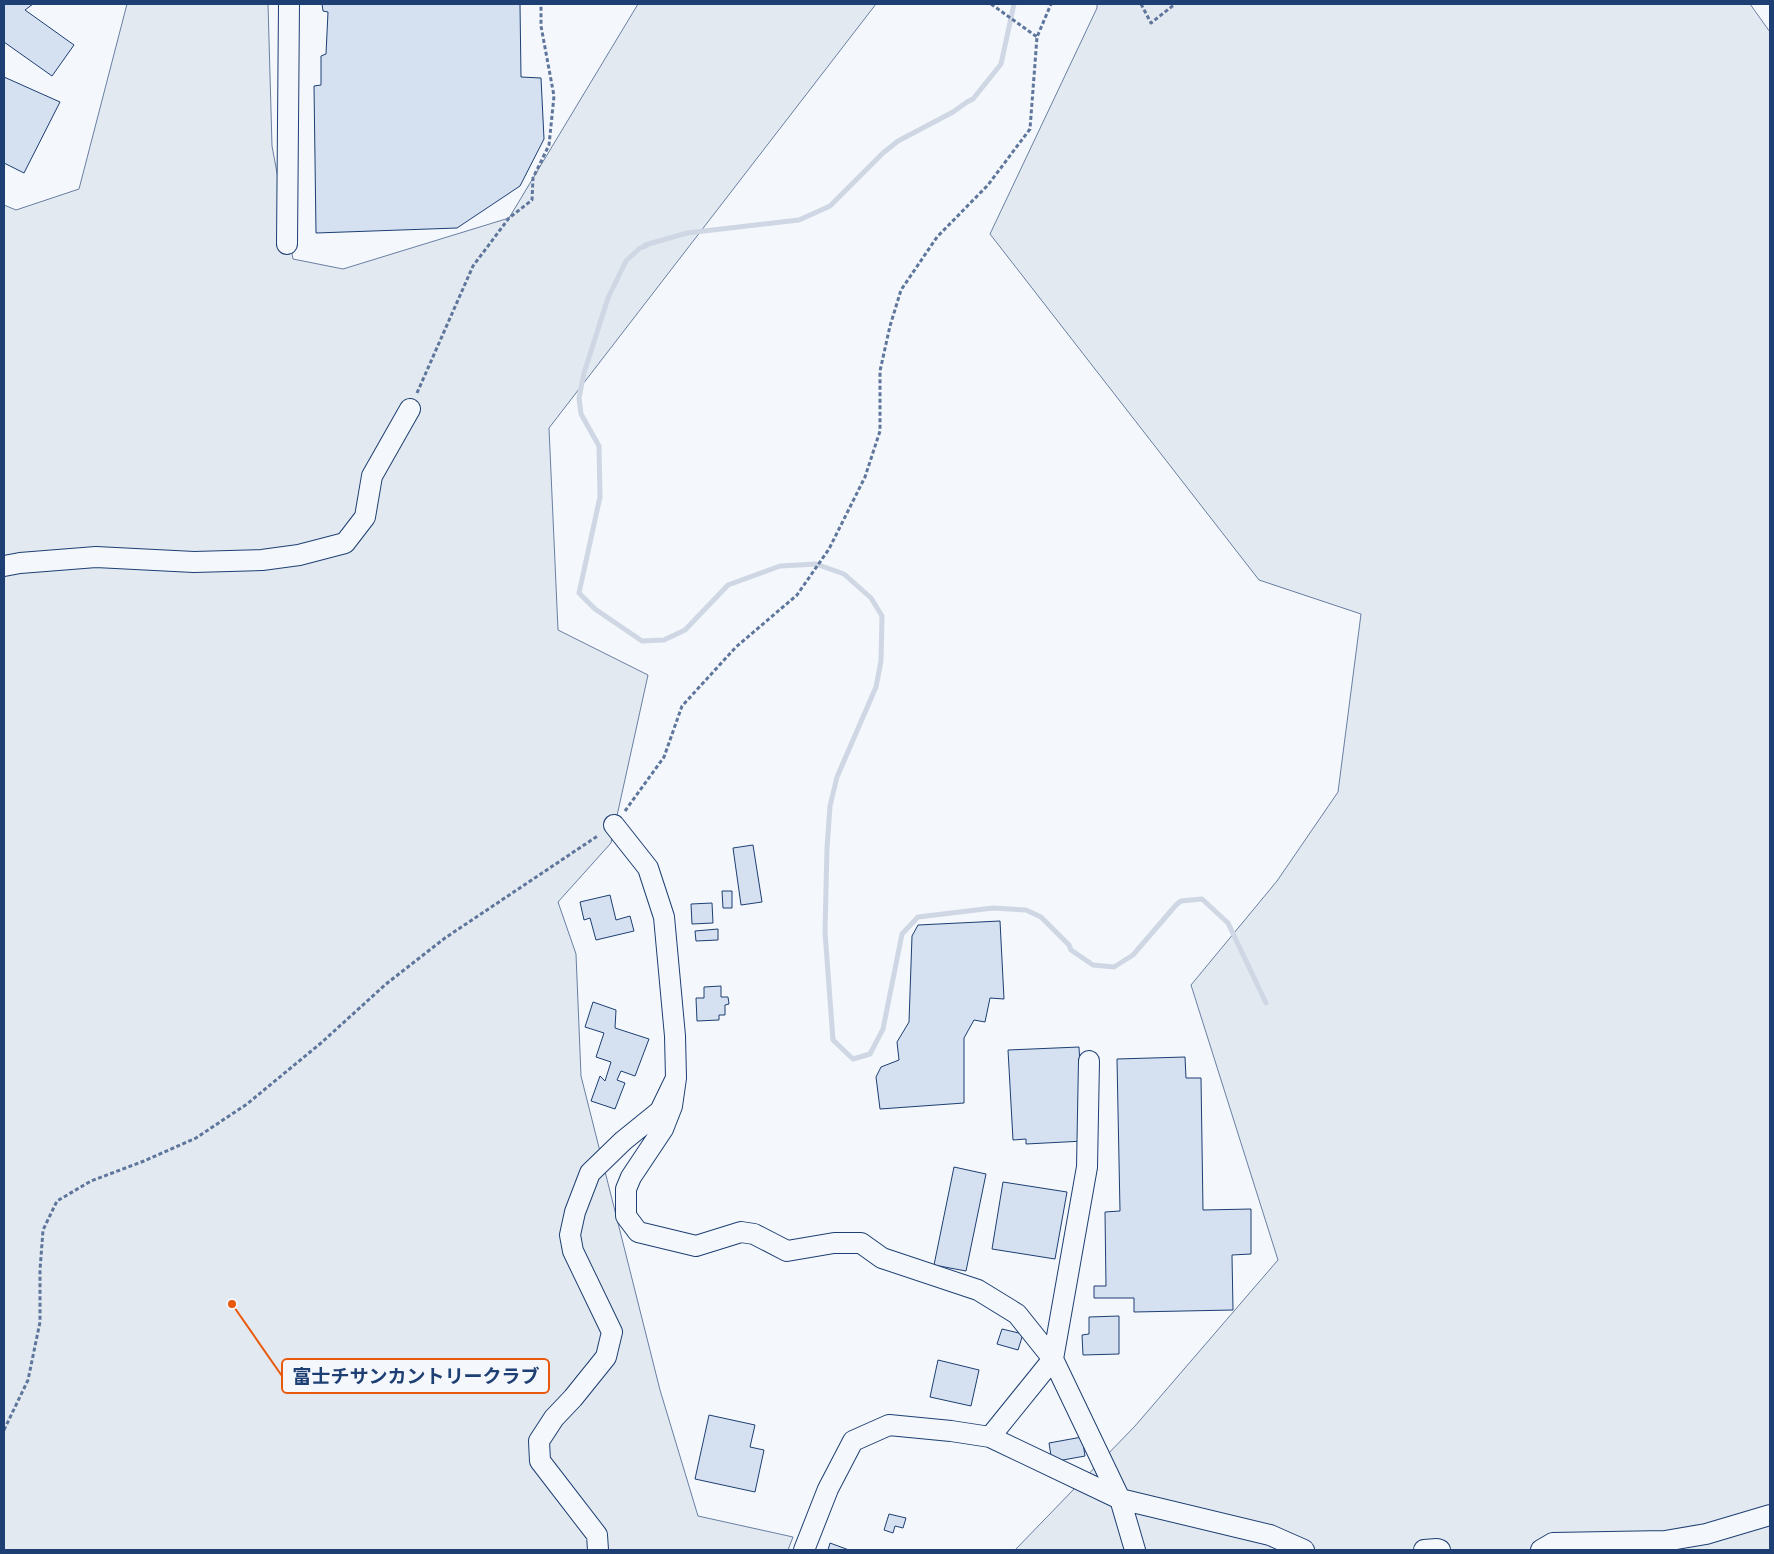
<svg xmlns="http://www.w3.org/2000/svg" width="1774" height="1554" font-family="Raleway,'Noto Sans JP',sans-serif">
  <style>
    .green { fill: #e3e9f0; stroke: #687fa3 }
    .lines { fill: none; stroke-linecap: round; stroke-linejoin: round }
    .stream { stroke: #cfd7e4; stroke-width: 5 }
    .building { fill: #d5e0f0; stroke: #1d3f73 }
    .minor-casing { stroke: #1d3f73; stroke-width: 22 }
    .path { stroke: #5e769c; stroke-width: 3; stroke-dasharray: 4 2.5; stroke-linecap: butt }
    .minor { stroke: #f4f7fb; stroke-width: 20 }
    .leader { fill: none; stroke: #e8590c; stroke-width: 2 }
    .callout-dot { fill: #e8590c; stroke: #f4f7fb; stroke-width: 2 }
    .callout { fill: #f4f7fb; stroke: #e8590c; stroke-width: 2 }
    .callout-label { font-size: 19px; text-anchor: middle; font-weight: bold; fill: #1d3f73 }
  </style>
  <rect width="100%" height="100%" fill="#f4f7fb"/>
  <!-- green -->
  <path class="green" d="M127,4H268L272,146L293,259L343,269L509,218L638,4H876L549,428L558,630L648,675L611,843L558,902L576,954L581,1076L660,1390L698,1516L793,1537L788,1550H4V205L16,210L79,189Z
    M1097,4H1750L1770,32V1550H1015L1135,1426L1278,1260L1191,985L1277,881L1338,792L1361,614L1259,580L990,234L1097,8Z"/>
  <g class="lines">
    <!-- stream -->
    <path class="stream" d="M1014,4L1001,64L973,99L967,102L953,112L898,141L883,153L830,206L799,220L687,233L645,245L646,246L640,248L626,261L608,298L584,373L579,398L581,414L599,446L600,497L579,593L595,609L642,641L664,640L685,630L728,585L780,566L816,564L844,574L871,598L882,616L881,661L876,687L837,777L830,806L827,848L825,932L833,1040L853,1059L870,1054L883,1029L902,934L918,917L993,908L1026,910L1041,917L1069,945L1071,950L1093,965L1114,967L1133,955L1176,905L1181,901L1202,899L1228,923L1266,1003"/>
  </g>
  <!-- building -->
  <path class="building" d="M4,4H33L25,10L74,45L52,76L4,42Z
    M322,4H520L521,77L541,78L544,139L520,186L457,228L316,233L314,86L321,85V56L326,54L328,12L323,11Z
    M4,77L60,102L24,173L4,163Z
    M753,845L762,902L741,905L733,848Z
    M722,891H732V908H723Z
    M610,895L616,920L630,916L634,931L596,940L590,918L584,920L580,902Z
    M712,903L713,923L692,924L691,904Z
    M1000,921L1004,999L990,998L985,1022L974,1020L964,1038V1103L880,1109L876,1077L881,1067L899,1060L897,1042L909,1022L912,936L918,925Z
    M718,929V940L696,941L695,931Z
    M721,986V997H728L729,1004L725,1005V1015H719V1020L697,1021L696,998H704V987Z
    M593,1002L616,1010L615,1028L649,1039L635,1076L621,1071L617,1080L625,1083L615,1109L591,1101L600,1076L605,1081L611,1062L596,1057L604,1033L585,1027Z
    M1079,1047L1084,1141L1026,1144V1139L1013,1140L1008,1050Z
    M1185,1057L1186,1078H1201L1203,1210L1251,1209V1254L1232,1255L1233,1310L1134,1312V1298H1094V1286H1106L1105,1212L1120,1211L1117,1059Z
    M954,1167L986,1174L966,1271L934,1265Z
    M1003,1182L1067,1192L1055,1259L992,1249Z
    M1119,1316V1354L1083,1355L1082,1335L1089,1334V1317Z
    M1002,1329L1023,1334L1018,1350L997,1344Z
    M938,1360L979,1370L971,1406L930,1397Z
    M709,1415L755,1425L750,1447L764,1450L755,1492L695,1479Z
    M1082,1437L1085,1456L1052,1462L1049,1443Z
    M889,1514L906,1518L903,1528L895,1526L893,1533L884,1530Z
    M830,1543L849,1550H828Z"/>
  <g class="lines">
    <!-- minor casing -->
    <g class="minor-casing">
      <path id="minor" d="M287,244L289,4
        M4,566L20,563L96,557L194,562L262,560L299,555L345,543L365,517L372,476L410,409
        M676,1078L672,1106L663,1129L631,1177L626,1189V1216L638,1232L696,1246L741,1232L754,1234L787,1251L834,1243H861L882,1258L978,1290L1017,1314L1053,1359L1120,1499L1135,1550
        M990,1437L1053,1359L1087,1167L1089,1061
        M598,1550L597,1535L540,1461L539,1441L554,1418L573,1398L606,1357L612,1332L573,1251L570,1235L575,1212L590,1173L623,1141L660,1111L676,1078L675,1036L664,917L648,868L614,825
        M804,1550L828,1489L853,1441L889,1425L951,1431L990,1437L1120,1499L1270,1535L1304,1550
        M1424,1550L1437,1549L1440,1550
        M1541,1550L1553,1543L1665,1541L1706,1534L1770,1515"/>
    </g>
    <!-- path -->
    <path class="path" d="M991,4L1037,37
      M1141,4L1151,23L1175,4
      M417,393L473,266L509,218L532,200L533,178L549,145L554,96L541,26V4
      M625,811L664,757L682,706L736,647L797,595L829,549L865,477L880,431V371L890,326L901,290L937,237L988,185L1030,129L1037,37L1051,4
      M4,1430L28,1380L40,1322V1270L43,1230L57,1201L91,1181L144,1161L196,1138L247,1104L321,1043L386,984L445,938L599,835"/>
    <!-- minor -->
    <use href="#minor" class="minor"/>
  </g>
  <!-- callouts -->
  <path class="leader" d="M232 1304L282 1376"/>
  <circle class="callout-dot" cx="232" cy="1304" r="5"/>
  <rect class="callout" x="282" y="1359" width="267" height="34" rx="5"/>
  <g class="callout-label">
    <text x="416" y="1383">富士チサンカントリークラブ</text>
  </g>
  <!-- border -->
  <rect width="1774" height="1554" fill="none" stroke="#1d3f73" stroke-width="10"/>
</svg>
